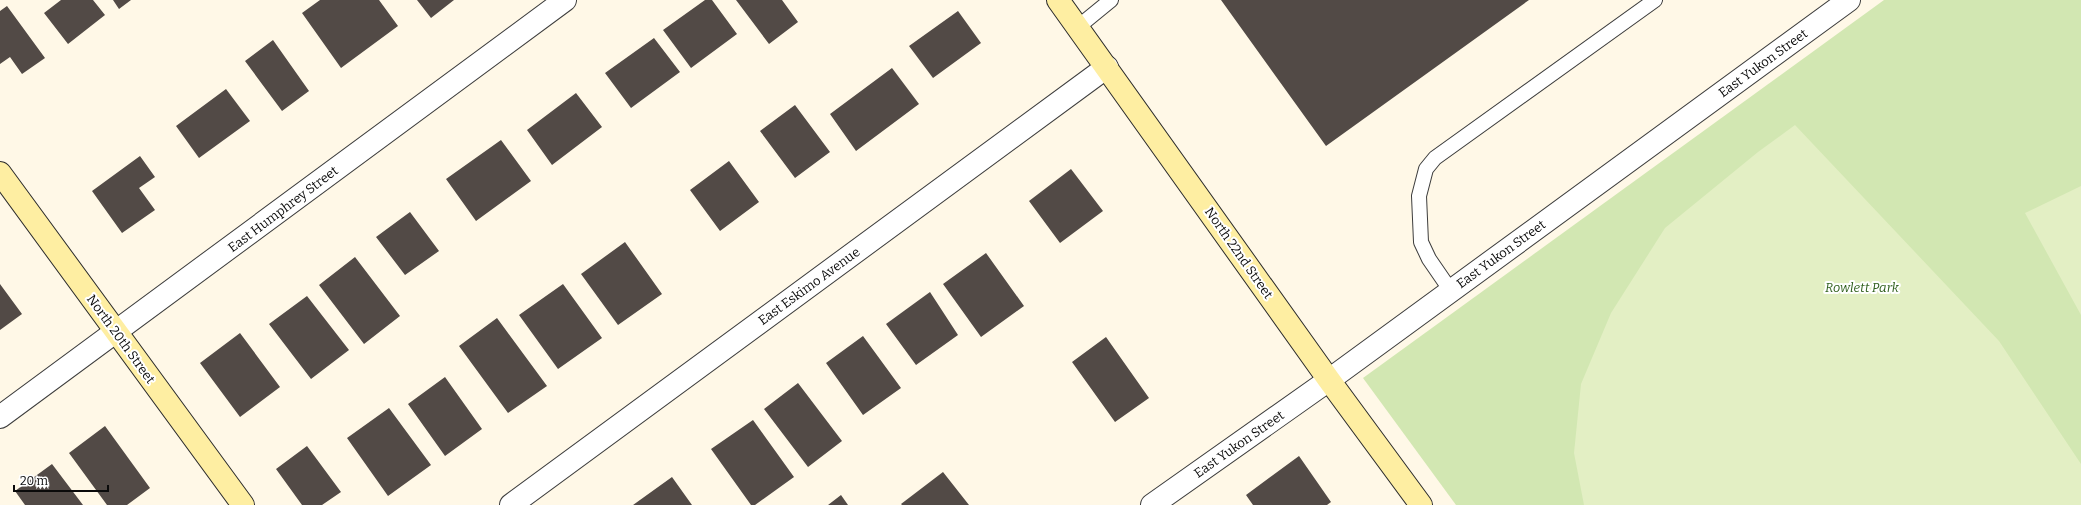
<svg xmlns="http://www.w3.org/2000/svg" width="2081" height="505" font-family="Bitter,serif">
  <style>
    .green { fill: #d2e7b2 }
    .pitch { fill: #e3efc4 }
    .building { fill: #524a46 }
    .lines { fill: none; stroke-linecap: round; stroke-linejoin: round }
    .lane-casing { stroke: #3d3d3d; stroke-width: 16 }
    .street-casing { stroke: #3d3d3d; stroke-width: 24 }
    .secondary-casing { stroke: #2c2c2c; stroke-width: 24 }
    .lane { stroke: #fff; stroke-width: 14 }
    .street { stroke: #fff; stroke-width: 22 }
    .secondary { stroke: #feeea2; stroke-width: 22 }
    .labels { text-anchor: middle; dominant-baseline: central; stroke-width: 4; stroke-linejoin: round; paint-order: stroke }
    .street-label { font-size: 13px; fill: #0a0a0a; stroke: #fff }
    .park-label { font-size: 13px; font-style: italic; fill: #2f5f1c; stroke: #fff }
  </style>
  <rect width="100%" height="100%" fill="#fff8e7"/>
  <!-- green -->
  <path class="green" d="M1884,0H2081V505H1456L1363,378Z"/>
  <!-- pitch -->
  <path class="pitch" d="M1795,125L1999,341L2081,464V505H1584L1574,453L1581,384L1611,313L1665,228L1758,152Z
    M2081,186V315L2025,213Z"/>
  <!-- building -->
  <path class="building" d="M61,0H93L105,15L68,44L44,13Z
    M113,0H131L119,9Z
    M320,0H379L398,26L341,68L302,13Z
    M417,0H454L431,18Z
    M705,0H712L737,34L691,68L663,30Z
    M736,0H782L798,22L769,44Z
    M1221,0H1529L1326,146Z
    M7,6L45,58L22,74L10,57L0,64V11Z
    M958,11L981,43L933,78L909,46Z
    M654,38L680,72L631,108L605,73Z
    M273,40L309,91L282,111L245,61Z
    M892,68L919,104L856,151L830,114Z
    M226,89L250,121L199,158L176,126Z
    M576,93L602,127L552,165L527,130Z
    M795,105L830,152L795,178L760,131Z
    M501,140L531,181L476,221L446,179Z
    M140,156L155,177L139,188L155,210L122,233L92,191Z
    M729,161L759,202L720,231L690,190Z
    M1071,169L1103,211L1060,243L1029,201Z
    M410,212L439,251L405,275L376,237Z
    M625,242L662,294L618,325L581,274Z
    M986,253L1024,306L981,337L943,284Z
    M355,257L400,316L364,344L319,285Z
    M0,284L22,314L0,330Z
    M563,284L602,338L558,369L519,315Z
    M930,292L958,335L916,365L886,324Z
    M307,296L349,350L311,379L269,324Z
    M497,318L547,386L508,413L459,346Z
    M240,333L280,387L240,417L200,363Z
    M863,336L901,388L863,415L826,363Z
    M1106,337L1149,398L1115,422L1072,362Z
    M445,377L482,429L445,456L408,404Z
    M798,383L842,441L808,467L764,409Z
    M389,408L431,465L388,496L347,438Z
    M753,420L794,477L755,505H751L711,449Z
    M105,426L150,488L127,505H107L69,453Z
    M307,446L341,492L322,505H302L276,469Z
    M1299,456L1331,502L1327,505H1253L1246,495Z
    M52,464L83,505H25L15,491Z
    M943,472L969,505H902L901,504Z
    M672,477L692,505H633Z
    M841,495L848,505H828Z"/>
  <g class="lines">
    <!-- lane casing -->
    <g class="lane-casing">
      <path id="lane" d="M1078,27L1111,0
        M1451,291L1429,259L1421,242L1419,196L1426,169L1435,158L1655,0"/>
    </g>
    <!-- street casing -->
    <g class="street-casing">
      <path id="street" d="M0,417L565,0
        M511,505L1107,67
        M1152,505L1329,380L1849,0"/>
    </g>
    <!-- secondary casing -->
    <g class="secondary-casing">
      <path id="secondary" d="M1058,0L1329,380L1421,505
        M0,173L243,505"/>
    </g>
    <!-- lane -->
    <use href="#lane" class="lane"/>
    <!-- street -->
    <use href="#street" class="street"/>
    <!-- secondary -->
    <use href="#secondary" class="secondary"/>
  </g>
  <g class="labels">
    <!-- street labels -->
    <g class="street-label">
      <text transform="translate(1763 63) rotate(-36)">East Yukon Street</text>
      <text transform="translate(283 209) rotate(-37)">East Humphrey Street</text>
      <text transform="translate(1239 253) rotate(55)">North 22nd Street</text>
      <text transform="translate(1501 254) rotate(-36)">East Yukon Street</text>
      <text transform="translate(809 286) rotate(-36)">East Eskimo Avenue</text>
      <text transform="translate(121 339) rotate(54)">North 20th Street</text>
      <text transform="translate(1239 444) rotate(-35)">East Yukon Street</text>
    </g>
    <!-- park labels -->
    <g class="park-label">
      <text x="1862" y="287">Rowlett Park</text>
    </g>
  </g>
  <!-- scale -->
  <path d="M14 485v6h94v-6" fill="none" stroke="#0a0a0a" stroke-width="2"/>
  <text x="20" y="485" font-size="12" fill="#0a0a0a" stroke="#ffffff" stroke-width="3" paint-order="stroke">20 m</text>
</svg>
